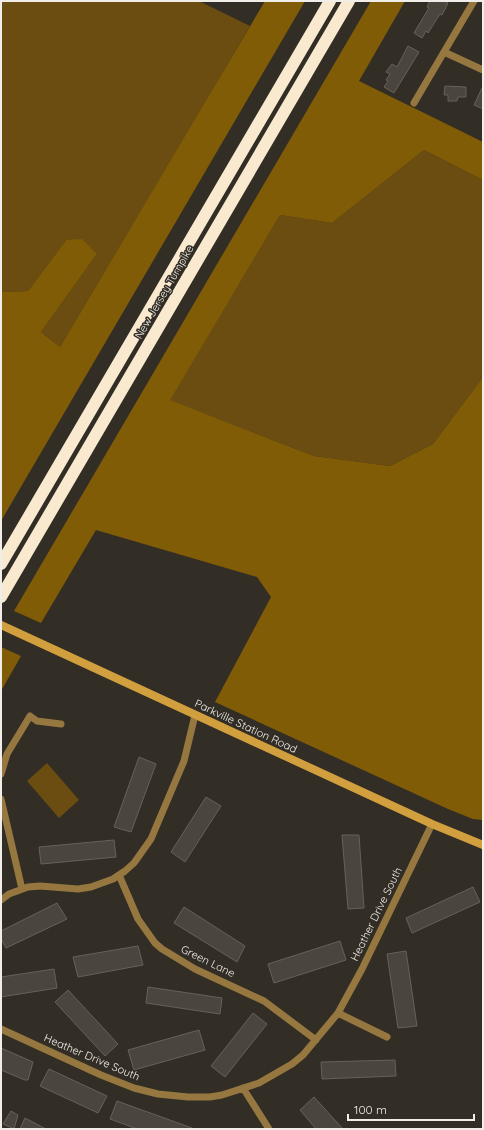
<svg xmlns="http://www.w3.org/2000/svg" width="484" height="1130" font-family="Quicksand,sans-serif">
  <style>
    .green { fill: #6b4d11 }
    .forest { fill: #815c07 }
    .building { fill: #4b463d; stroke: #676159 }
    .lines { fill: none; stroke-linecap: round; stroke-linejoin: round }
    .street { stroke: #96773f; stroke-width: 7 }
    .secondary { stroke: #d29f3e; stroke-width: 8 }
    .highway { stroke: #f8e9cf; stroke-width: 12 }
    .labels { text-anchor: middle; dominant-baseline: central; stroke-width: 3; stroke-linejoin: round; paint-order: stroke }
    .street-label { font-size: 11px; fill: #f1ede8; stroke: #322d25 }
  </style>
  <rect width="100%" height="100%" fill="#322d25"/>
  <!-- green -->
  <path class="green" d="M1,1H199L250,26L205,103L60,347L41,332L97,254L66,240L28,291L1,292Z
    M424,150L483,180V377L433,444L390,466L314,456L169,400L280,215L332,223Z
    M47,763L79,800L59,818L27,781Z"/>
  <!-- forest -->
  <path class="forest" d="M265,1H305L1,521V292L28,291L66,240L82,239L97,254L41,332L60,347Z
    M371,1H405L359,81L483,142V180L424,150L332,223L280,215L170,400L314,456L390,466L433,444L483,377V820L473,819L448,809L215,702L271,597L257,577L96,530L41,623L14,611Z
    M1,647L21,656L1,691Z"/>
  <!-- building -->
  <path class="building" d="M430,1H444L448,3L442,15L440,14L428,33L426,31L422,38L414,33L429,8L427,7Z
    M408,46L419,52L394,93L384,87L388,81L386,80L390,74L386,72L392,64L397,67Z
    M445,86L466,87V97H458L457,101H448V95H444Z
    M483,86V109L474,105Z
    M139,757L156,764L131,832L114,827Z
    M206,797L221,806L185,862L171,852Z
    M342,835H359L364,908L348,909Z
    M114,840L116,857L41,864L39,847Z
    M473,887L480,902L412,933L406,918Z
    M57,903L67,919L6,948L1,939V931Z
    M184,907L245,946L237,962L174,923Z
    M340,941L346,960L274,983L268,964Z
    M138,946L143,965L78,977L73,957Z
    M406,951L417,1026L398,1028L387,954Z
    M54,969L57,988L1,997V977Z
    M148,987L222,998L220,1014L146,1003Z
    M68,990L118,1044L105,1056L55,1002Z
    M253,1013L267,1024L225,1077L211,1066Z
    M199,1030L205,1050L134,1070L128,1050Z
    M1,1048L33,1062L28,1080H25L1,1070Z
    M395,1060L396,1076L322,1079L321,1062Z
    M49,1069L107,1096L98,1113L40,1086Z
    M314,1097L343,1129H316L300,1110Z
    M117,1101L192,1128V1129H137L110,1119Z
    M11,1111L18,1115L14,1129L3,1124Z
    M25,1118L46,1129H20Z"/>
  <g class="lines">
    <!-- street -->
    <path class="street" d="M444,52L483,70
      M414,103L474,1
      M1,774L7,754L30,716L37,721L61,724
      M1,799L22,889
      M119,875L138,919L155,943L162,949L195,969L264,1001L316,1040
      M1,900L9,894L28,887L40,886L78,889L91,887L113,879L125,871L134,863L151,839L184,761L195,715
      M338,1013L387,1037
      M1,1029L101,1075L134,1088L158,1094L188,1097H210L222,1095L259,1083L292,1064L303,1055L338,1013L362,969L432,824
      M243,1088L269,1129"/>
    <!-- secondary -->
    <path class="secondary" d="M1,625L432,824L483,845"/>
    <!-- highway -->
    <path class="highway" d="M1,564L330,1
      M1,597L349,1"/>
  </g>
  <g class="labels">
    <!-- street labels -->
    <g class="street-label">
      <text transform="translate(164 292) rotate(-60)">New Jersey Turnpike</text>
      <text transform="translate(246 726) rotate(25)">Parkville Station Road</text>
      <text transform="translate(376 914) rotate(-64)">Heather Drive South</text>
      <text transform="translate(208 961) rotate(26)">Green Lane</text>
      <text transform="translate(92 1057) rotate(23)">Heather Drive South</text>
    </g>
  </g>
  <!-- border -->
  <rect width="484" height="1130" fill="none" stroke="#f1ede8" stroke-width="4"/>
  <!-- scale -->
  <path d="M348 1114v6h126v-6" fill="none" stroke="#f1ede8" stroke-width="2"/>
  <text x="354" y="1114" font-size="12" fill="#f1ede8" stroke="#322d25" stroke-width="3" paint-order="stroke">100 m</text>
</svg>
